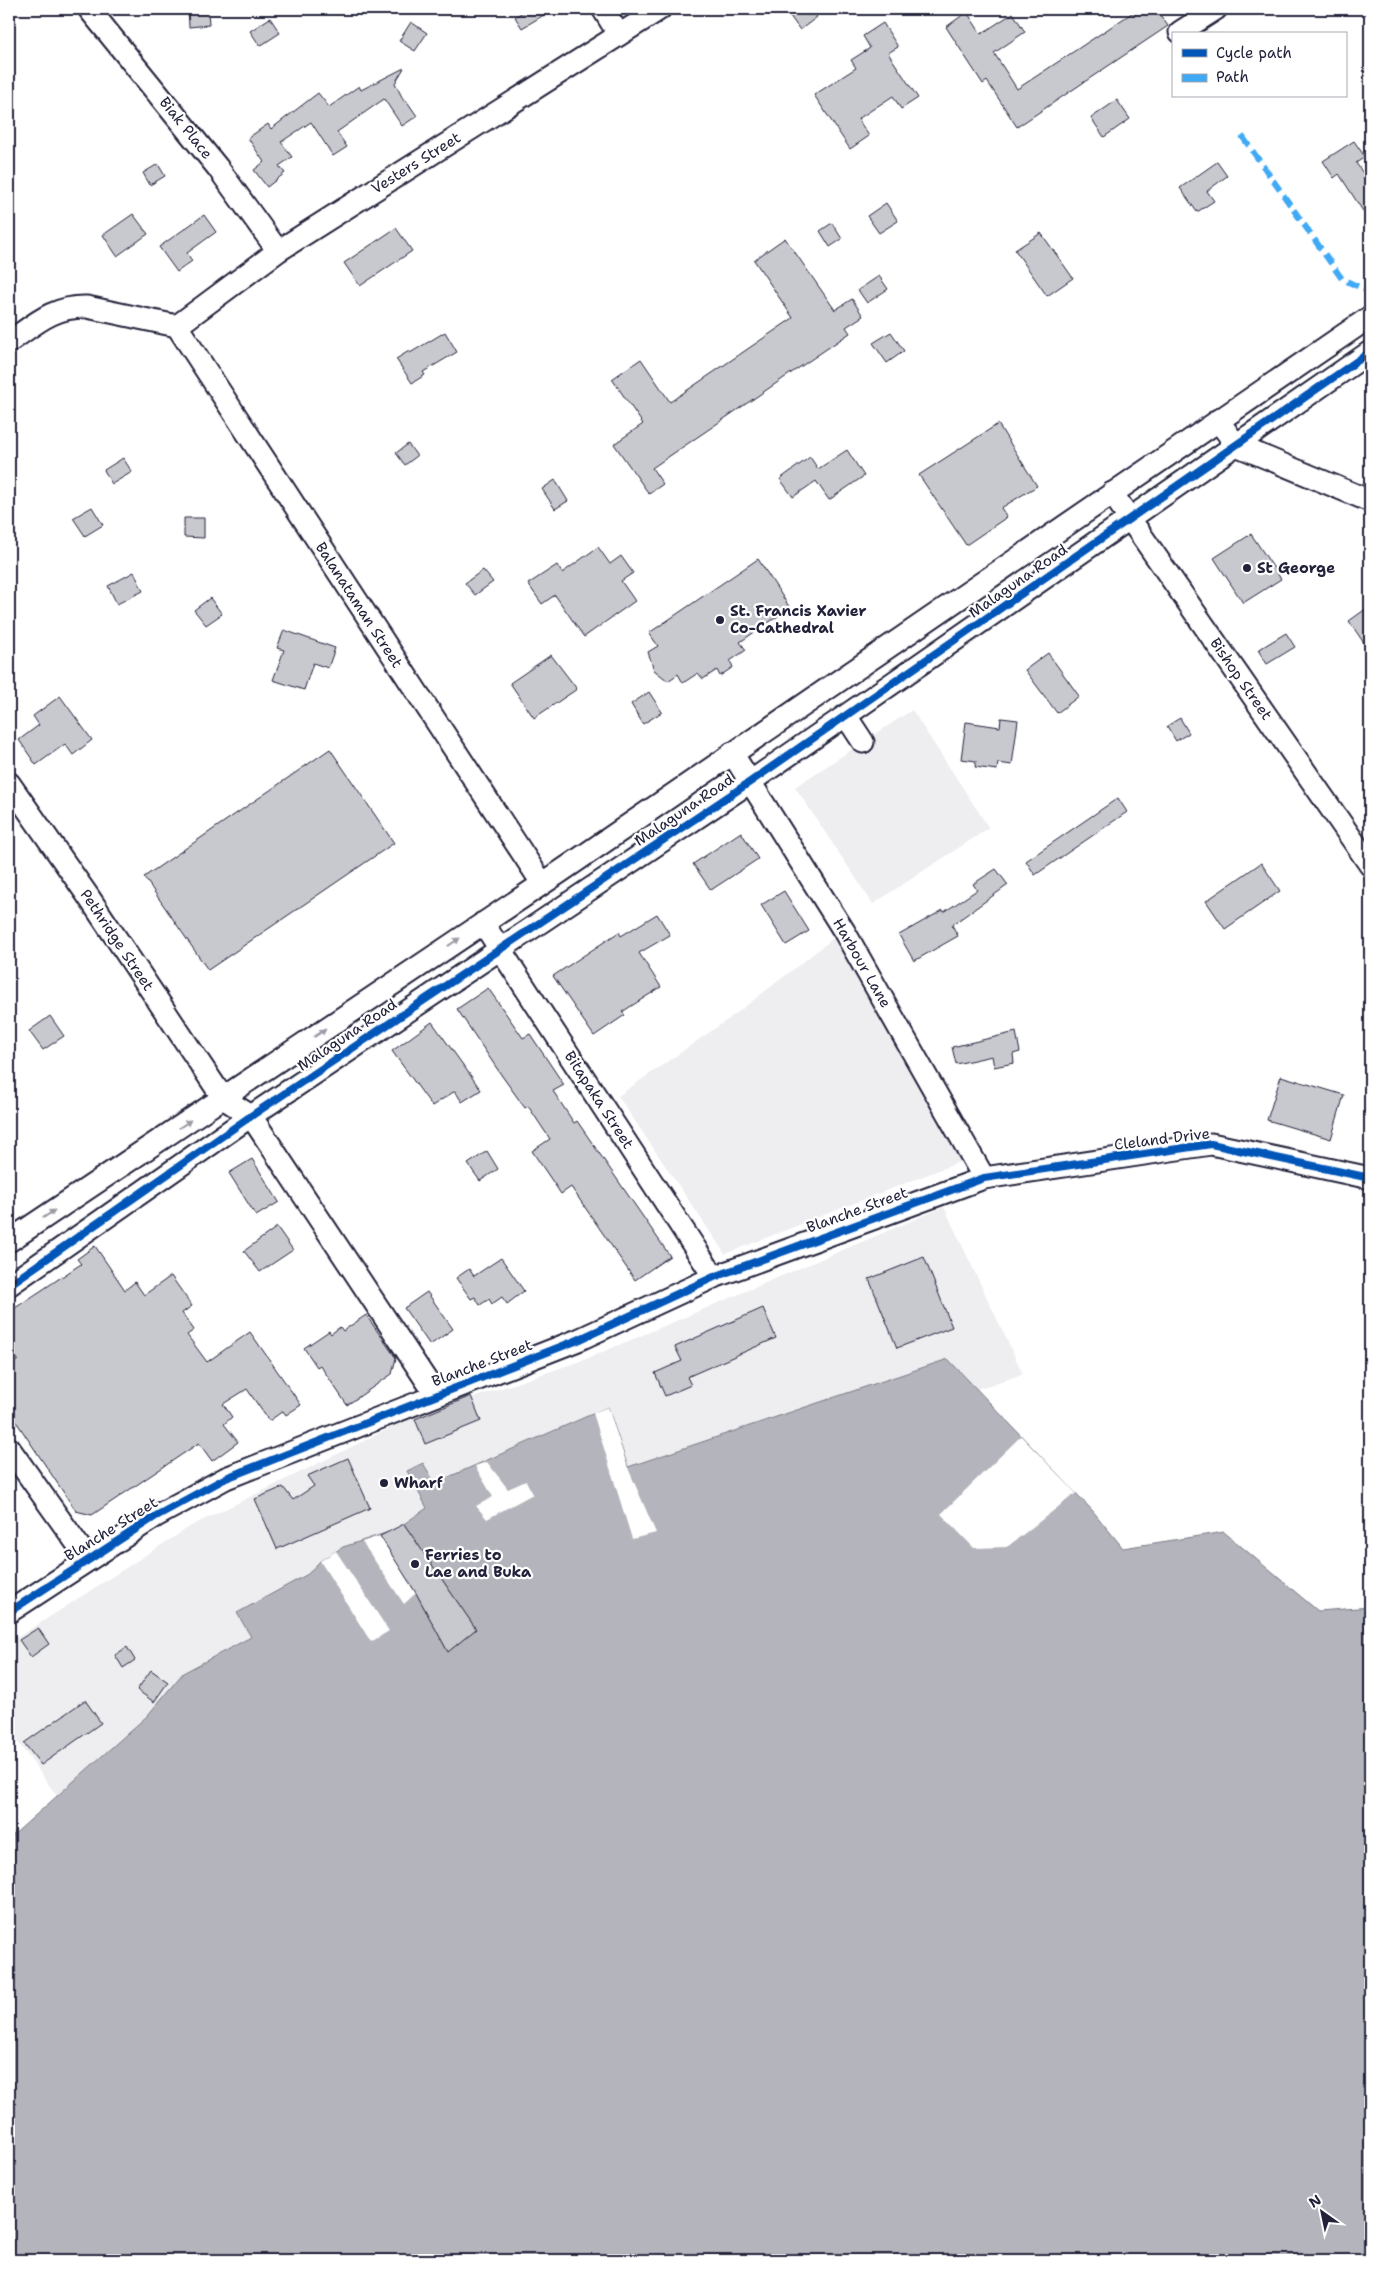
<svg xmlns="http://www.w3.org/2000/svg" width="1379" height="2269" font-family="'Shantell Sans',sans-serif">
  <style>
    .built { fill: #eeeef1 }
    .water { fill: #b4b4bc; stroke: #7a7a88 }
    .pier { fill: #fff }
    .building { fill: #c8c8cf; stroke: #22223b }
    .lines { fill: none; stroke-linecap: round; stroke-linejoin: round }
    .minor-casing { stroke: #22223b; stroke-width: 25 }
    .minor { stroke: #fff; stroke-width: 21 }
    .quiet { stroke: #3fa9f5; stroke-width: 6; stroke-dasharray: 12 6; stroke-linecap: butt }
    .cycleway-casing { stroke: #fff; stroke-width: 11 }
    .cycleway { stroke: #0057b8; stroke-width: 8 }
    .oneway { fill: #9c9ca7 }
    .poi-dot { fill: #22223b; stroke: #fff; stroke-width: 2 }
    .labels { text-anchor: middle; dominant-baseline: central; stroke-width: 4.5; stroke-linejoin: round; paint-order: stroke }
    .street-label { font-size: 15px; fill: #22223b; stroke: #fff }
    .poi-label { font-size: 15px; font-weight: bold; fill: #22223b; stroke: #fff; text-anchor: start }
  </style>
  <rect width="100%" height="100%" fill="#fff"/>
  <filter id="ink" filterUnits="userSpaceOnUse"><feTurbulence type="fractalNoise" baseFrequency=".02" numOctaves="2"/><feDisplacementMap in="SourceGraphic" scale="10" xChannelSelector="R" yChannelSelector="G"/><feConvolveMatrix kernelMatrix="1 2 1 2 8 2 1 2 1" color-interpolation-filters="sRGB"/></filter>
  <g filter="url(#ink)">
    <!-- built -->
    <path class="built" d="M912,710L989,828L873,904L795,787Z
      M835,937L967,1159L725,1254L618,1096L733,1016Z
      M944,1207L1023,1374L977,1389L948,1359L628,1468L607,1407L435,1483L423,1463L407,1471L427,1508L395,1530L343,1547L320,1561L308,1574L237,1613L251,1637L183,1673L147,1716L57,1796L9,1730V1643L191,1526L400,1423L586,1359Z"/>
    <!-- water -->
    <path class="water" d="M948,1359L1092,1510L1123,1548L1224,1532L1318,1611L1370,1607V2260H9V1836L11,1837L147,1716L183,1673L251,1637L237,1613L308,1574L320,1561L343,1547L395,1530L427,1508L407,1471L423,1463L435,1483L608,1407L628,1467Z"/>
    <!-- pier -->
    <path class="pier" d="M608,1407L628,1468L656,1533L632,1539L593,1413Z
      M1021,1436L1076,1493L1007,1547L974,1548L941,1514Z
      M487,1462L508,1489L526,1481L533,1494L487,1519L476,1506L493,1497L475,1466Z
      M380,1536L416,1593L404,1604L362,1542Z
      M336,1551L389,1631L371,1642L320,1561Z"/>
    <!-- building -->
    <path class="building" d="M188,9H208L209,25L189,27Z
      M527,9H554L522,28L515,17Z
      M785,9H810L817,17L800,30Z
      M1138,9H1156L1168,26L1017,127L987,81L983,84L946,27L967,12L981,34L1013,13L1025,32L994,53L1017,89Z
      M270,18L280,33L260,46L250,31Z
      M411,22L427,33L415,51L399,41Z
      M883,23L898,47L888,53L918,98L901,109L893,96L858,119L869,136L850,149L814,95L856,68L851,60L870,48L863,36Z
      M404,68L395,83L404,101L406,100L417,116L402,126L384,99L337,132L347,147L333,156L311,122L281,142L292,157L279,166L285,173L267,187L254,170L264,162L248,138L268,124L271,129L318,93L329,107L359,86L361,90Z
      M1117,100L1130,119L1104,137L1091,118Z
      M1354,141L1365,157L1356,163L1370,183V222L1339,174L1334,178L1323,161Z
      M1217,162L1227,176L1207,191L1214,201L1197,212L1180,188Z
      M158,164L165,176L150,185L143,173Z
      M886,203L898,221L879,233L867,216Z
      M133,214L148,234L117,256L103,235Z
      M204,215L216,232L187,253L192,261L177,272L159,247Z
      M832,223L842,239L830,247L820,231Z
      M396,228L412,251L360,286L344,263Z
      M1041,233L1073,278L1047,296L1015,250Z
      M785,238L835,310L852,299L863,316L846,327L850,333L652,468L663,484L649,494L614,444L643,424L612,379L641,359L670,402L793,318L754,260Z
      M879,276L888,289L867,303L858,290Z
      M445,332L457,352L423,372L425,375L412,383L396,359L409,351L410,353Z
      M891,332L904,351L887,363L873,343Z
      M998,424L1037,486L1001,508L1007,517L966,545L919,475Z
      M408,444L417,456L405,465L396,453Z
      M847,450L864,476L829,500L816,481L793,497L780,479L810,457L818,469Z
      M123,458L132,472L112,484L104,470Z
      M555,480L568,501L555,509L542,489Z
      M92,507L103,525L85,536L73,518Z
      M184,518H204V538L184,537Z
      M1251,534L1281,579L1243,603L1214,558Z
      M598,547L610,564L621,556L633,573L621,581L635,601L584,637L555,595L542,604L528,584L557,565L562,573Z
      M758,559L790,608L740,642L746,650L730,661L733,667L720,676L717,670L703,679L698,673L683,683L678,674L668,681L654,670L648,652L658,646L649,633Z
      M483,570L493,582L475,595L465,583Z
      M134,572L143,591L117,604L108,586Z
      M210,598L222,614L206,625L194,610Z
      M1370,606V652L1349,621Z
      M284,630L335,648L328,668L313,663L304,690L273,680L284,650L277,648Z
      M1286,633L1295,647L1267,664L1258,650Z
      M1048,653L1079,696L1057,713L1025,670Z
      M551,655L577,689L534,718L510,683Z
      M649,692L662,712L643,724L631,704Z
      M60,696L92,740L73,755L65,744L36,765L19,740L39,725L33,716Z
      M1001,718L1018,720L1012,765L998,763L997,770L975,767L976,761L961,759L966,722L1000,727Z
      M1180,718L1189,733L1176,741L1167,726Z
      M330,749L394,843L208,970L144,877Z
      M1118,798L1127,812L1035,875L1026,861Z
      M741,832L758,859L711,890L693,864Z
      M1261,863L1280,891L1225,929L1206,901Z
      M996,869L1008,885L952,925L958,936L914,961L899,935L943,910L944,912L977,890L973,884Z
      M784,891L809,931L786,945L761,905Z
      M657,914L670,935L639,953L661,987L622,1012L625,1015L594,1036L553,976L619,932L621,936Z
      M488,988L523,1038L530,1034L564,1085L553,1091L574,1123L577,1121L670,1256L635,1280L571,1187L561,1194L532,1151L550,1139L528,1106L525,1108L502,1076L457,1009Z
      M50,1016L64,1036L43,1050L29,1031Z
      M432,1022L481,1090L462,1102L455,1091L432,1106L392,1051Z
      M1016,1032L1020,1052L1013,1054L1014,1063L994,1067L992,1056L956,1064L952,1047Z
      M1281,1076L1344,1095L1331,1139L1267,1120Z
      M487,1151L498,1169L480,1181L468,1164Z
      M252,1159L279,1202L256,1216L229,1173Z
      M277,1227L293,1250L260,1272L244,1251Z
      M95,1246L125,1290L135,1282L144,1295L171,1276L192,1306L182,1313L194,1330L187,1335L207,1362L250,1332L301,1405L286,1415L283,1411L269,1421L247,1389L223,1404L232,1417L224,1424L238,1442L212,1461L199,1443L92,1515L76,1511L9,1411V1366L18,1360L9,1346V1312L81,1264L77,1259Z
      M924,1257L952,1327L897,1348L869,1279Z
      M501,1258L524,1291L507,1304L502,1297L492,1304L489,1299L480,1305L475,1297L471,1299L456,1278L469,1269L474,1276Z
      M427,1292L453,1329L430,1345L404,1308Z
      M763,1308L776,1338L687,1377L691,1385L665,1396L655,1373L682,1361L675,1347Z
      M366,1315L396,1358L392,1374L347,1405L320,1365L317,1367L304,1348L329,1331L331,1334L340,1327L343,1331Z
      M471,1396L481,1421L425,1444L415,1419Z
      M348,1458L370,1508L277,1549L255,1499L283,1487L293,1500L314,1486L307,1476Z
      M404,1524L476,1629L448,1652L416,1593L380,1536Z
      M38,1628L49,1644L31,1657L19,1640Z
      M127,1647L135,1660L123,1668L115,1655Z
      M151,1670L168,1682L154,1702L137,1690Z
      M85,1700L101,1723L41,1765L24,1743Z"/>
    <g class="lines">
      <!-- minor casing -->
      <g class="minor-casing">
        <path id="minor" d="M89,9L218,168L278,251
          M603,9L619,35
          M1180,32L1216,9
          M177,326L542,883
          M177,326L278,251L660,9
          M9,342C35,324 53,306 87,307L177,326
          M1218,420L1236,445L1370,501
          M1112,493L1370,865
          M846,716L863,742
          M732,753L844,931L984,1178
          M9,783L88,896L223,1098L251,1116L436,1395
          M483,923L714,1277
          M9,1241L560,872L1370,317
          M9,1285L251,1116L750,782L1370,352
          M9,1448L88,1559
          M9,1612L156,1516L226,1478L578,1340L714,1277L984,1178L1211,1144L1370,1178"/>
      </g>
      <!-- minor -->
      <use href="#minor" class="minor"/>
      <!-- quiet -->
      <path class="quiet" d="M1242,136L1342,279L1370,292"/>
      <!-- cycleway casing -->
      <g class="cycleway-casing">
        <path id="cycleway" d="M9,1285L251,1116L750,782L1370,352
          M9,1612L156,1516L226,1478L578,1340L714,1277L984,1178L1211,1144L1370,1178"/>
      </g>
      <!-- cycleway -->
      <use href="#cycleway" class="cycleway"/>
    </g>
    <!-- one-way arrows -->
    <defs><path id="oneway-solid" d="M-6-.8H1V-3.2L6.5 0L1 3.2V.8H-6Z" transform="scale(1.25)"/></defs>
    <g class="oneway">
      <use href="#oneway-solid" transform="translate(454 942) rotate(-34)"/>
      <use href="#oneway-solid" transform="translate(320 1033) rotate(-34)"/>
      <use href="#oneway-solid" transform="translate(185 1124) rotate(-34)"/>
      <use href="#oneway-solid" transform="translate(49 1214) rotate(-34)"/>
    </g>
  </g>
  <!-- markers -->
  <g class="poi-dot">
    <circle cx="1247" cy="568" r="5"/>
    <circle cx="720" cy="620" r="5"/>
    <circle cx="384" cy="1483" r="5"/>
    <circle cx="415" cy="1564" r="5"/>
  </g>
  <g class="labels">
    <!-- street labels -->
    <g class="street-label">
      <text transform="translate(186 128) rotate(51)">Biak Place</text>
      <text transform="translate(416 163) rotate(-32)">Vesters Street</text>
      <text transform="translate(1018 581) rotate(-35)">Malaguna Road</text>
      <text transform="translate(359 605) rotate(57)">Balanataman Street</text>
      <text transform="translate(1241 679) rotate(55)">Bishop Street</text>
      <text transform="translate(684 810) rotate(-34)">Malaguna Road</text>
      <text transform="translate(117 940) rotate(56)">Pethridge Street</text>
      <text transform="translate(862 963) rotate(60)">Harbour Lane</text>
      <text transform="translate(347 1035) rotate(-34)">Malaguna Road</text>
      <text transform="translate(599 1100) rotate(57)">Bitapaka Street</text>
      <text transform="translate(1162 1139) rotate(-7)">Cleland Drive</text>
      <text transform="translate(857 1210) rotate(-20)">Blanche Street</text>
      <text transform="translate(482 1363) rotate(-21)">Blanche Street</text>
      <text transform="translate(111 1529) rotate(-32)">Blanche Street</text>
    </g>
    <!-- poi labels -->
    <g class="poi-label">
      <text x="1257" y="568">St George</text>
      <text x="730" y="611">St. Francis Xavier<tspan x="730" dy="17">Co-Cathedral</tspan></text>
      <text x="394" y="1483">Wharf</text>
      <text x="425" y="1555">Ferries to<tspan x="425" dy="17">Lae and Buka</tspan></text>
    </g>
  </g>
  <!-- margin -->
  <rect width="1379" height="2269" fill="none" stroke="#fff" stroke-width="30"/>
  <rect x="15" y="15" width="1349" height="2239" fill="none" stroke="#22223b" stroke-width="2" filter="url(#ink)"/>
  <!-- legend -->
  <rect x="1172" y="32" width="175" height="65" fill="#ffffff" stroke="#a7a7b1"/>
  <rect x="1182" y="49" width="25" height="8" fill="#0057b8" stroke="#a7a7b1"/>
  <text x="1216" y="58" font-size="15" fill="#22223b">Cycle path</text>
  <rect x="1182" y="74" width="25" height="8" fill="#3fa9f5" stroke="#a7a7b1"/>
  <text x="1216" y="82" font-size="15" fill="#22223b">Path</text>
  <!-- north arrow -->
  <g transform="translate(1322 2212) rotate(327)" stroke="#ffffff" stroke-width="4" paint-order="stroke">
  <path d="M0-4L9 19L0 12L-9 19Z" fill="#22223b"/>
  <text y="-8" font-size="14" font-weight="bold" text-anchor="middle" fill="#22223b">N</text>
  </g>
</svg>
